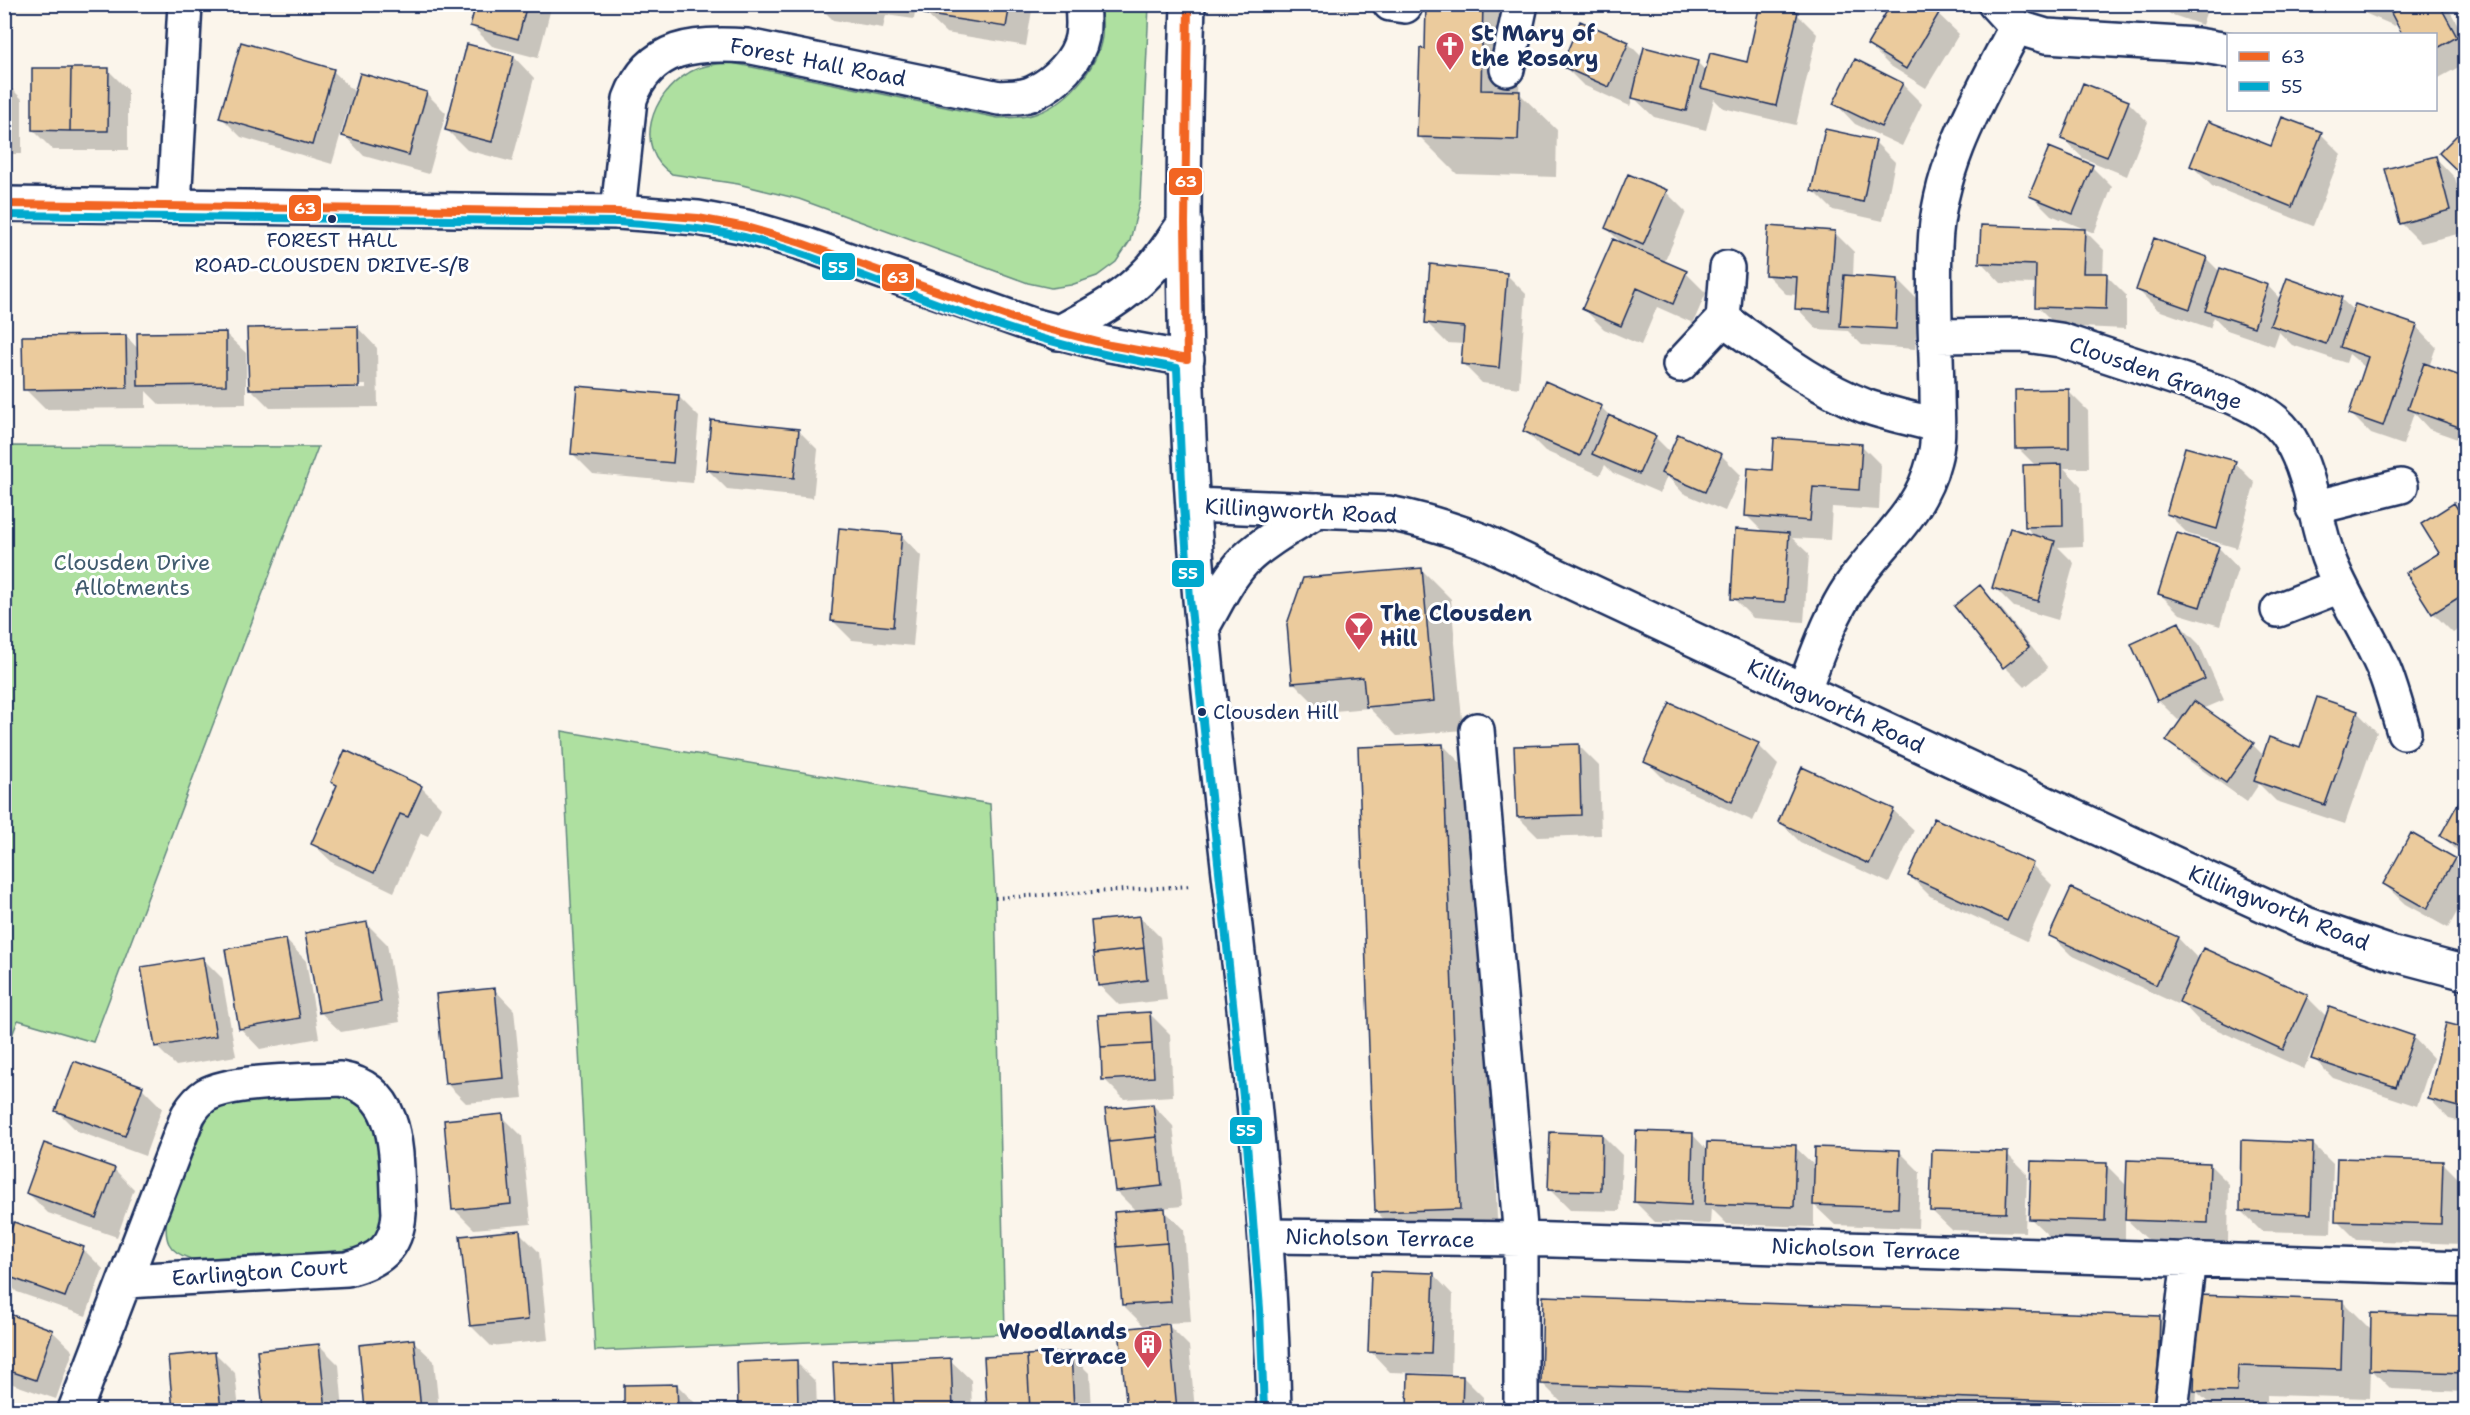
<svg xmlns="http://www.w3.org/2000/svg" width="2470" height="1415" font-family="'Shantell Sans',sans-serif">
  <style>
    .green { fill: #aee0a0; stroke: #64887f; stroke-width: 1.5 }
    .shadow { fill: #0003; fill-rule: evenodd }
    .building { fill: #ebcb9d; stroke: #1b2f5e; stroke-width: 1.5 }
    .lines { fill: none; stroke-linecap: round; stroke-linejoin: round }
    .minor-casing { stroke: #1b2f5e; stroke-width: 38 }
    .major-casing { stroke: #1b2f5e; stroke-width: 38 }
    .path { stroke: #1b2f5e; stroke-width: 4; stroke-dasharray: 1.5 4.5; stroke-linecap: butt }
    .minor { stroke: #fff; stroke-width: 33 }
    .major { stroke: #fff; stroke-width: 33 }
    .bus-1-casing { stroke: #fff; stroke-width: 12 }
    .bus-2-casing { stroke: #fff; stroke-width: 12 }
    .bus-1 { stroke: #f26522; stroke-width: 8 }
    .bus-2 { stroke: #00a9ce; stroke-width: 8 }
    .bus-dot { fill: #1b2f5e; stroke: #fff; stroke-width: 2 }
    .labels { text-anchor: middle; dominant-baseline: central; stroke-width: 6; stroke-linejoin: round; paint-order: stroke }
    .bus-label { font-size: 20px; fill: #1b2f5e; stroke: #fff }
    .poi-label { font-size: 22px; font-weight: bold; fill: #1b2f5e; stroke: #fff; text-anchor: start }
    .street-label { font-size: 22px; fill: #1b2f5e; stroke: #fff }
    .park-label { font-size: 22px; fill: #405b6e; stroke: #fff }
    .line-badge { stroke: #fff; stroke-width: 2 }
    .badge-label { font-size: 16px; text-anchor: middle; font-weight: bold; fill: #fff }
  </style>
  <rect width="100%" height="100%" fill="#fbf5eb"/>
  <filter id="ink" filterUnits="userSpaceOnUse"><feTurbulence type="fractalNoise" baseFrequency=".0167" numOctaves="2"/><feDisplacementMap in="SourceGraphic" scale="12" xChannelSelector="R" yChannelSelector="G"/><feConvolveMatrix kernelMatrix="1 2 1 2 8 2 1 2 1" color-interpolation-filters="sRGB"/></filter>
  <g filter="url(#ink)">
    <!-- green -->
    <path class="green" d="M1101,5H1149L1140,200L1130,241L1116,262L1097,276L1071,285L1051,288L1028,283L799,199L738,184L672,174C632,148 652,94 687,74C700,65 716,64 732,63L998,118C1010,118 1023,118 1035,114C1066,104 1097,70 1102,37C1103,26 1102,15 1101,5Z
      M5,446L318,447L93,1042L18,1020L5,1054Z
      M562,731L990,804L995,898L1005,1334L595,1351Z
      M341,1096C350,1099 358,1102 365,1109C371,1114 378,1130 380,1138C383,1153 385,1213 380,1226C375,1239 365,1245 353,1250L191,1259C167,1251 164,1240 167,1216L208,1116L216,1109L226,1104L241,1102Z"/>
    <!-- shadow -->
    <path class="shadow" d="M478,4H552L538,58L492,46L472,26Z
      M817,4H916L914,19L886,15L883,28L833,20Z
      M927,4H1033L1026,46L946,33L925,13Z
      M1325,4H1553L1522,5L1519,93L1557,130L1556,177L1457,174L1419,136L1427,50L1428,13L1331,10Z
      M1922,4L1938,14L1959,34L1926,88L1889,65L1869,45Z
      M2093,4H2110L2095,7Z
      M2161,4H2209L2202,25L2170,14Z
      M2301,4H2328L2325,13Z
      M2343,4H2403L2401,9L2410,4H2443L2451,13L2466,39V63L2437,79L2436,34H2404L2397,21L2395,26Z
      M1797,14L1817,34L1796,125L1723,108L1714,99L1706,130L1654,117L1633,97L1630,106L1583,85L1563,65L1628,43L1643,58L1697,62L1707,72L1748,63Z
      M468,46L514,57L534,78L512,162L467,150L447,130Z
      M108,70L128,90V150H53L33,130Z
      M333,71L356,93H426L446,113L429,174L364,156L344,135L351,110L348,109L332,164L241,137L221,117Z
      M4,81L22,99V154H4Z
      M1902,84L1922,104L1902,146L1855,124L1835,103Z
      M2128,102L2148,122L2127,176L2083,158L2062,138Z
      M2321,134L2341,154L2313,226L2212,186L2192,166L2271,148Z
      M1875,142L1895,162L1883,221L1833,210L1813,190Z
      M2435,157L2455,178L2466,215V232L2421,243L2401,223Z
      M2092,167L2112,187L2094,233L2051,215L2031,195Z
      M1666,192L1686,212L1664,263L1686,273L1706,293L1693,323L1657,307L1641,345L1604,329L1584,309L1624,245L1606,228Z
      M2084,230L2104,250L2103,275H2106L2126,295V329L2057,326L2037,306V284L2001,283L1981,262Z
      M1834,232L1854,252L1853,277L1898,280L1918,300L1915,349L1862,345L1848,331L1817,329L1797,308L1798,295L1786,294L1766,274Z
      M2206,258L2220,272L2268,286L2281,300L2341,299L2354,311L2416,326L2436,347L2429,367L2466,380V442L2429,429L2414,413L2403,445L2371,434L2351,414L2366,368L2349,354L2346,363L2292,345L2279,332L2274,346L2227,330L2214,317L2210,328L2158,310L2138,290Z
      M1506,274L1526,294L1519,388L1482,383L1462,363L1464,344L1447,343L1427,323Z
      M357,327L377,348L378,407L270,408L250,388ZM366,385V388L268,390V387Z
      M225,333L246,353V404L160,405L146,391V408L45,409L25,389L126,336L139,350Z
      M2068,391L2088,411L2089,468H2064L2081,486L2083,546L2058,547L2074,563L2058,620L2014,607L1994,587L2037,538L2026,527L2036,466L2018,448Z
      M678,396L699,417L693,483L593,474L573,454Z
      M1601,407L1612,418L1655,437L1671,453L1721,455L1741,475L1725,511L1683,493L1667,476L1660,493L1613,473L1605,465L1600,475L1545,451L1525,431Z
      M798,430L818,450L813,498L727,489L707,469Z
      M1861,445L1881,465L1879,510L1832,507L1830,540L1792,538L1809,554L1804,622L1753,618L1733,598L1764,533L1747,516L1774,471Z
      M2235,463L2255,483L2237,548L2188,534L2168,514Z
      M2454,505L2466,517V625L2453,633L2433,613L2441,553Z
      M901,535L921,556L913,646L852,640L832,620Z
      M2218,547L2238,568L2220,626L2180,614L2160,594Z
      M1421,569L1451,599L1463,730L1397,736L1369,708L1323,712L1293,682Z
      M1980,587L2000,607L2048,668L2025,687L2005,667L1956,606Z
      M2179,624L2199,644L2224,700L2203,709L2253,745L2264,756L2301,750L2357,712L2377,732L2345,824L2276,801L2259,784L2247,802L2188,760L2168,740L2185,717L2178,720L2158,700Z
      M1443,745L1481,784L1498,1246L1414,1250L1376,1211Z
      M1758,745L1778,765L1753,821L1666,781L1646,761Z
      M1579,746L1599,766L1601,835L1538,837L1518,817Z
      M1803,769L1893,810L1914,830L1889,883L1800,842L1780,822Z
      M332,781L421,787L441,807L428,836L421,833L394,892L333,863L312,843L338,787Z
      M2466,793V859L2442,836Z
      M2454,859L2466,870V896L2448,928L2405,904L2384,884Z
      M2032,865L2052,885L2027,941L1930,896L1910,876Z
      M2071,890L2178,938L2199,960L2307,997L2327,1017L2413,1037L2433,1058L2417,1106L2333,1078L2313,1058L2318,1042L2316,1041L2304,1069L2200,1022L2179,1000L2177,1004L2071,955L2051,935Z
      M1140,917L1160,937L1167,1000L1119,1005L1099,985Z
      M367,924L387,944L400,1022L341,1032L320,1012Z
      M286,940L306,961L319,1038L260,1049L240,1028Z
      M202,958L222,978L236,1056L176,1066L156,1046Z
      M494,989L514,1010L523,1098L466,1103L446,1083Z
      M1150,1014L1170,1034L1173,1096L1124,1099L1104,1079Z
      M2466,1030V1123L2449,1119L2429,1098Z
      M142,1088L162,1108L145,1156L77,1131L57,1111Z
      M1153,1105L1173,1126L1182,1206L1162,1208L1184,1230L1191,1322L1166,1323L1189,1346L1195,1410H1129L1121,1330L1158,1327V1324L1143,1325L1123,1305L1137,1212L1116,1191Z
      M502,1116L522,1136L531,1224L474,1229L454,1209Z
      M1692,1134L1708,1151L1795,1147L1816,1167L1900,1152L1920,1172L1918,1228L1835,1225L1814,1205V1227L1727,1224L1711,1208L1710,1224L1655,1222L1635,1202Z
      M1602,1135L1622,1155L1620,1211L1570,1210L1549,1189Z
      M2313,1144L2333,1164L2331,1233L2261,1231L2241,1211Z
      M2007,1154L2027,1174L2025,1232L1952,1230L1931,1210Z
      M2443,1163L2463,1183L2461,1244L2357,1240L2337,1220Z
      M2209,1164L2229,1184L2228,1242L2147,1239L2125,1218V1240L2051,1238L2030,1218L2106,1165L2128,1187Z
      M114,1169L134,1189L117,1237L48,1213L28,1193Z
      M519,1232L539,1252L548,1340L491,1346L471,1326Z
      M83,1249L103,1269L86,1316L17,1292L4,1279V1251Z
      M1433,1274L1453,1295L1451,1374L1390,1372L1370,1351Z
      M2342,1301L2372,1331L2466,1318V1392L2391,1389L2371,1369L2370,1398L2267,1395V1410H2216L2197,1392L2196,1410H1569L1542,1383L2160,1318L2197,1355Z
      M4,1313L52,1331L73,1351L56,1399L4,1381Z
      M413,1341L434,1361L439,1410H366L360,1346Z
      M319,1345L339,1365L343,1410H265L259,1351Z
      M215,1353L235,1373L239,1410H175L169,1358Z
      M1070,1354L1090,1374L1092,1410H988L985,1358Z
      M950,1360L971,1380L972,1410H836L835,1364Z
      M796,1362L816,1382L817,1410L740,1409Z
      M1410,1375L1463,1377L1483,1397L1482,1410H1409Z
      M677,1385L702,1410H626L625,1387Z"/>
    <!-- building -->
    <path class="building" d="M476,4H527L518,39L470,26Z
      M836,4H864V9Z
      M870,4H905L904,10Z
      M925,4H1010L1006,27L924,14Z
      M1426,4H1483L1481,90L1520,91L1518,140L1417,137L1420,48L1425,49Z
      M1760,4L1798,12L1776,106L1701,88L1710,53L1747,62Z
      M1891,4H1925L1939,13L1906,69L1867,45Z
      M2407,4H2439L2457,37L2436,49V34H2402L2391,13Z
      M1580,21L1629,42L1609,87L1561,66Z
      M241,42L334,69L312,145L219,118Z
      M467,44L514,56L492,142L445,130Z
      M1644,47L1698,61L1686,111L1632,98Z
      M1855,59L1903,83L1881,127L1833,104Z
      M32,68H71L70,131L32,130Z
      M71,68H109L108,131H70Z
      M360,73L427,92L409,155L342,136Z
      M2083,83L2129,101L2107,157L2061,139Z
      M2282,117L2322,132L2292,207L2190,166L2208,121L2271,146Z
      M2466,126V179L2439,153Z
      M1825,129L1876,140L1863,202L1811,191Z
      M2049,147L2093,165L2073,214L2029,196Z
      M2436,156L2450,210L2400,224L2385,169Z
      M1628,174L1667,190L1643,245L1605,228Z
      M1981,225L2085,229L2083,273H2107L2106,309L2035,307L2036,265L1979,263Z
      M1768,226L1835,231L1829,311L1795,309L1797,277L1765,275Z
      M2154,238L2207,257L2190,309L2136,290Z
      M1613,239L1687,271L1673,304L1637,288L1621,326L1582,309Z
      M1430,264L1507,273L1499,368L1461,364L1464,327L1425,323Z
      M2220,268L2268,285L2254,327L2205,311Z
      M1844,275L1898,279L1896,329L1840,326Z
      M2287,278L2342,297L2326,344L2270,325Z
      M2355,304L2417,325L2383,426L2349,414L2368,357L2340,347Z
      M358,326L359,387L249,389L247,328Z
      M226,332V385L138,386L137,333Z
      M126,335L127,388L23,390L22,336Z
      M2424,363L2466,378V409L2459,427L2408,409Z
      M1545,381L1602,406L1580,456L1523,431Z
      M577,386L679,395L673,463L571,454Z
      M2069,389V448L2016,449L2015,390Z
      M1609,415L1656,436L1639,474L1592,454Z
      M711,420L799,429L794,478L706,470Z
      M1678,434L1722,454L1705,492L1661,473Z
      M1774,438L1862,444L1859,490L1813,487L1810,521L1745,516L1748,468L1772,470Z
      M2185,447L2236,461L2217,529L2166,514Z
      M2062,464L2063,526L2025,527L2023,465Z
      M2454,503L2466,522V593L2432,614L2406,573L2439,553L2421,524Z
      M839,528L902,534L893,627L831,621Z
      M2010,528L2055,541L2038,601L1992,588Z
      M1735,529L1789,533L1785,602L1731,599Z
      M2177,533L2219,546L2200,607L2158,594Z
      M1422,568L1434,701L1366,707L1363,677L1292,683L1287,624L1303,578Z
      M1980,585L2029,647L2003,668L1954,606Z
      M2179,622L2205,679L2157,701L2131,644Z
      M2317,697L2358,711L2325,805L2254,781L2269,737L2300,748Z
      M2194,701L2254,743L2226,783L2166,741Z
      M1670,703L1759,743L1732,802L1644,762Z
      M1443,744L1460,1209L1375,1212L1358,747Z
      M1579,744L1581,815L1517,817L1514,746Z
      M345,750L422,786L408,817L400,814L374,873L311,844L337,785L331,782Z
      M1802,767L1894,809L1869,864L1778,822Z
      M2466,789V851L2440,836Z
      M1934,818L2033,863L2007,921L1908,876Z
      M2411,833L2455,858L2427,909L2383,884Z
      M2071,888L2178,937L2156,985L2049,936Z
      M1140,916L1144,948L1094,954L1091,921Z
      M367,922L381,1002L319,1013L305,933Z
      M286,939L300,1018L239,1029L225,949Z
      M1144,948L1147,980L1098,986L1094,954Z
      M2203,948L2308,995L2283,1050L2179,1002Z
      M203,957L216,1036L155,1047L141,967Z
      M495,988L503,1078L445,1084L436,994Z
      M2329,1007L2414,1036L2396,1087L2311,1059Z
      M1150,1012L1152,1044L1101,1047L1098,1015Z
      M2446,1023L2466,1028V1109L2428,1099Z
      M1152,1044L1154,1077L1102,1080L1101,1047Z
      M74,1061L143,1086L125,1136L55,1111Z
      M1153,1104L1157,1137L1109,1142L1105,1109Z
      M503,1114L511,1204L452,1210L444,1120Z
      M1636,1131L1693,1133L1691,1205L1634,1202Z
      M1550,1132L1602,1134L1601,1191L1548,1190Z
      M1157,1137L1162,1186L1115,1191L1109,1142Z
      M2241,1140L2313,1143L2311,1214L2240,1211Z
      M1707,1142L1796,1145L1794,1207L1705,1204Z
      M44,1143L115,1168L96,1218L26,1193Z
      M1815,1147L1900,1150L1898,1208L1813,1205Z
      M1932,1150L2008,1152L2006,1213L1930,1211Z
      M2337,1158L2443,1161L2441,1224L2335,1221Z
      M2127,1160L2210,1163L2208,1223L2125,1220Z
      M2031,1161L2107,1163L2105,1221L2029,1219Z
      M1165,1208L1167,1243L1117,1247L1114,1212Z
      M14,1222L84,1247L65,1297L4,1275V1247Z
      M520,1230L528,1320L470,1326L460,1236Z
      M1167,1243L1171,1302L1122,1305L1117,1247Z
      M1371,1271L1434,1273L1431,1354L1368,1352Z
      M2197,1295L2343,1300L2341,1369L2238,1366L2237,1392L2194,1391Z
      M1543,1296L2160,1316L2157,1404L1541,1384Z
      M4,1312L53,1330L36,1380L4,1369Z
      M2371,1313L2466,1316V1373L2370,1370Z
      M1169,1324L1177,1410H1127L1119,1329Z
      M414,1339L421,1410H365L359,1345Z
      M319,1344L326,1410H263L257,1350Z
      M215,1352L221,1410H173L168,1356Z
      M1071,1352L1074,1409L1030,1410L1027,1355Z
      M1027,1355L1030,1410H987L984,1357Z
      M951,1358L953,1410H894L892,1361Z
      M797,1360L798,1408L738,1410L737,1362Z
      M892,1361L894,1410H835L833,1362Z
      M1408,1374L1463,1376L1462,1410H1407Z
      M677,1384L678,1410H624V1385Z"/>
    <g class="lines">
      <!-- minor casing -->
      <g class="minor-casing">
        <path id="minor" d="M1390,4L1405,6
          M1995,4L2016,27L2046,36L2197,45L2228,50
          M1507,69L1521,4
          M174,205L185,4
          M618,212L630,99C650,45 696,42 747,46L999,98C1011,97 1024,98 1035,92C1056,82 1078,60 1082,37C1084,26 1083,15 1082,4
          M1723,319C1768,350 1813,386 1865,406C1888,414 1913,419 1937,425
          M1936,336L2026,335L2060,340L2233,397C2255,407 2277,417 2290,439C2311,474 2315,519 2328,557C2343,598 2370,634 2386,675C2393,694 2398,713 2404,732
          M1680,365L1723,319L1727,268
          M2313,508L2401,486
          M2278,610L2340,586
          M1803,691C1817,657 1829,618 1850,587C1880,542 1920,516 1934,460C1940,439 1937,414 1937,392C1936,344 1933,295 1935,246C1938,165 1980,97 2016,27
          M1477,730L1521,1239V1410
          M1267,1236L1521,1239L2466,1268
          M75,1410L188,1115C193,1107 198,1100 206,1095C232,1080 308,1081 340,1079C405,1090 395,1162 399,1213C397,1248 379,1261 347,1269L126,1281
          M2171,1410L2189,1258"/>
      </g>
      <!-- major casing -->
      <g class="major-casing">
        <path id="major" d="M1188,4C1181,202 1182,402 1200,599C1224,870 1268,1139 1274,1410
          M4,204L618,212L698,218L746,227L801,243L1032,325L1110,345L1187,359
          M1058,333C1091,315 1123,299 1148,272C1162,258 1173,239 1185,223
          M1193,505L1388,513C1421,519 1451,529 1483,541L2205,878L2306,924L2394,954L2466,973
          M1203,626C1216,604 1227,579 1245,560C1266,540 1294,525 1318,510"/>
      </g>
      <!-- path -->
      <path class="path" d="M995,898L1191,886"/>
      <!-- minor -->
      <use href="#minor" class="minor"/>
      <!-- major -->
      <use href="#major" class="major"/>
      <!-- bus-1 casing -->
      <g class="bus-1-casing">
        <path id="bus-1" d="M4,204L618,212L698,218L746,227L801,243L1032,325L1110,345L1187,359
          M1187,359L1185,223L1188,4"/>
      </g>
      <!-- bus-2 casing -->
      <g class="bus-2-casing">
        <path id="bus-2" d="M4,215L618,222C660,226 703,227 744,237C842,262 933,307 1030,335C1078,350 1127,359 1177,368L1183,505L1190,599L1244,1106L1260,1309L1264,1410"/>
      </g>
      <!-- bus-1 -->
      <use href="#bus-1" class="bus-1"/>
      <!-- bus-2 -->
      <use href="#bus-2" class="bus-2"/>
    </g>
  </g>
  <!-- icons -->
  <defs>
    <g id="church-pin" transform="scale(1.5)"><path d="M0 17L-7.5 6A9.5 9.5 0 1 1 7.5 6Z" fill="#d1495b" stroke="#fff"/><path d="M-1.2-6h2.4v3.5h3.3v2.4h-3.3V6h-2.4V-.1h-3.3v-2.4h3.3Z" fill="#fff"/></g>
    <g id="bar-pin" transform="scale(1.5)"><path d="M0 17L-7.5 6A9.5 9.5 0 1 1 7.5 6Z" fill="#d1495b" stroke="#fff"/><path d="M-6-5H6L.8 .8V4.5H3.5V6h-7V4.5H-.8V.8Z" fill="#fff"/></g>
    <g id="building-pin" transform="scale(1.5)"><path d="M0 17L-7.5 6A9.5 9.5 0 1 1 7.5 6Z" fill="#d1495b" stroke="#fff"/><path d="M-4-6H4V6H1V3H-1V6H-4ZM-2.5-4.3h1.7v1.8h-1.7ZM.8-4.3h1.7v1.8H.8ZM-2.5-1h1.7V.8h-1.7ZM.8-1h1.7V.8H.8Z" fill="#fff"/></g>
  </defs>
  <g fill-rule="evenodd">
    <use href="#church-pin" x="1450" y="46"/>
    <use href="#bar-pin" x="1359" y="626"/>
    <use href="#building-pin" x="1148" y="1344"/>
  </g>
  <!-- markers -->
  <g class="bus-dot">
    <circle cx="332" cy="219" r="5"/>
    <circle cx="1202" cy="712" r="5"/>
  </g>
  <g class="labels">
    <!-- bus labels -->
    <g class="bus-label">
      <text x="332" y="240">FOREST HALL<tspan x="332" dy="25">ROAD-CLOUSDEN DRIVE-S/B</tspan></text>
      <text x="1213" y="712" text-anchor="start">Clousden Hill</text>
    </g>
    <!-- poi labels -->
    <g class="poi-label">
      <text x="1471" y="33">St Mary of<tspan x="1471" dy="25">the Rosary</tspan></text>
      <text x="1380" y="613">The Clousden<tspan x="1380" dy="25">Hill</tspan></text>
      <text x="1127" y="1331" text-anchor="end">Woodlands<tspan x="1127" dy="25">Terrace</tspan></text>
    </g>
    <!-- street labels -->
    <g class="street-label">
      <text transform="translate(818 62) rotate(11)">Forest Hall Road</text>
      <text transform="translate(2156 373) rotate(19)">Clousden Grange</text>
      <text transform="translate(1301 511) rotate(3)">Killingworth Road</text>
      <text transform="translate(1836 706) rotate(25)">Killingworth Road</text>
      <text transform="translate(2279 908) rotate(22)">Killingworth Road</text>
      <text transform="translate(1380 1238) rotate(1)">Nicholson Terrace</text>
      <text transform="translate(1866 1249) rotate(2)">Nicholson Terrace</text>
      <text transform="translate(260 1272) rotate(-4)">Earlington Court</text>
    </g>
    <!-- park labels -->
    <g class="park-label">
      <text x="132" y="562">Clousden Drive<tspan x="132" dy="25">Allotments</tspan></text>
    </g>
  </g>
  <g class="line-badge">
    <rect x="1168" y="167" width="35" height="29" rx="6" fill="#f26522"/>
    <rect x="288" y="194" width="34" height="28" rx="6" fill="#f26522"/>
    <rect x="821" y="252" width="35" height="29" rx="6" fill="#00a9ce"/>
    <rect x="881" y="263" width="34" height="29" rx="6" fill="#f26522"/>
    <rect x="1171" y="559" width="34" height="29" rx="6" fill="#00a9ce"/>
    <rect x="1229" y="1116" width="34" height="29" rx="6" fill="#00a9ce"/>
  </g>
  <g class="badge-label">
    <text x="1186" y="187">63</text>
    <text x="305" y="214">63</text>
    <text x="838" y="273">55</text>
    <text x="898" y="283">63</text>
    <text x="1188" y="579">55</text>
    <text x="1246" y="1136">55</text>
  </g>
  <!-- margin -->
  <rect width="2470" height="1415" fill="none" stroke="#fff" stroke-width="24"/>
  <rect x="12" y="12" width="2446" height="1391" fill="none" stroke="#1b2f5e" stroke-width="2" filter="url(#ink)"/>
  <!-- legend -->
  <rect x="2227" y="33" width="210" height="78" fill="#ffffff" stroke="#a4acbf" stroke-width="1.5"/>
  <rect x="2239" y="52" width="30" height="9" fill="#f26522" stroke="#a4acbf" stroke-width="1.5"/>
  <text x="2281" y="63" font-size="18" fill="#1b2f5e">63</text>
  <rect x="2239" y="82" width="30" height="9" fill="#00a9ce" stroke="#a4acbf" stroke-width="1.5"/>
  <text x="2281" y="93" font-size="18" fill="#1b2f5e">55</text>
</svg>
